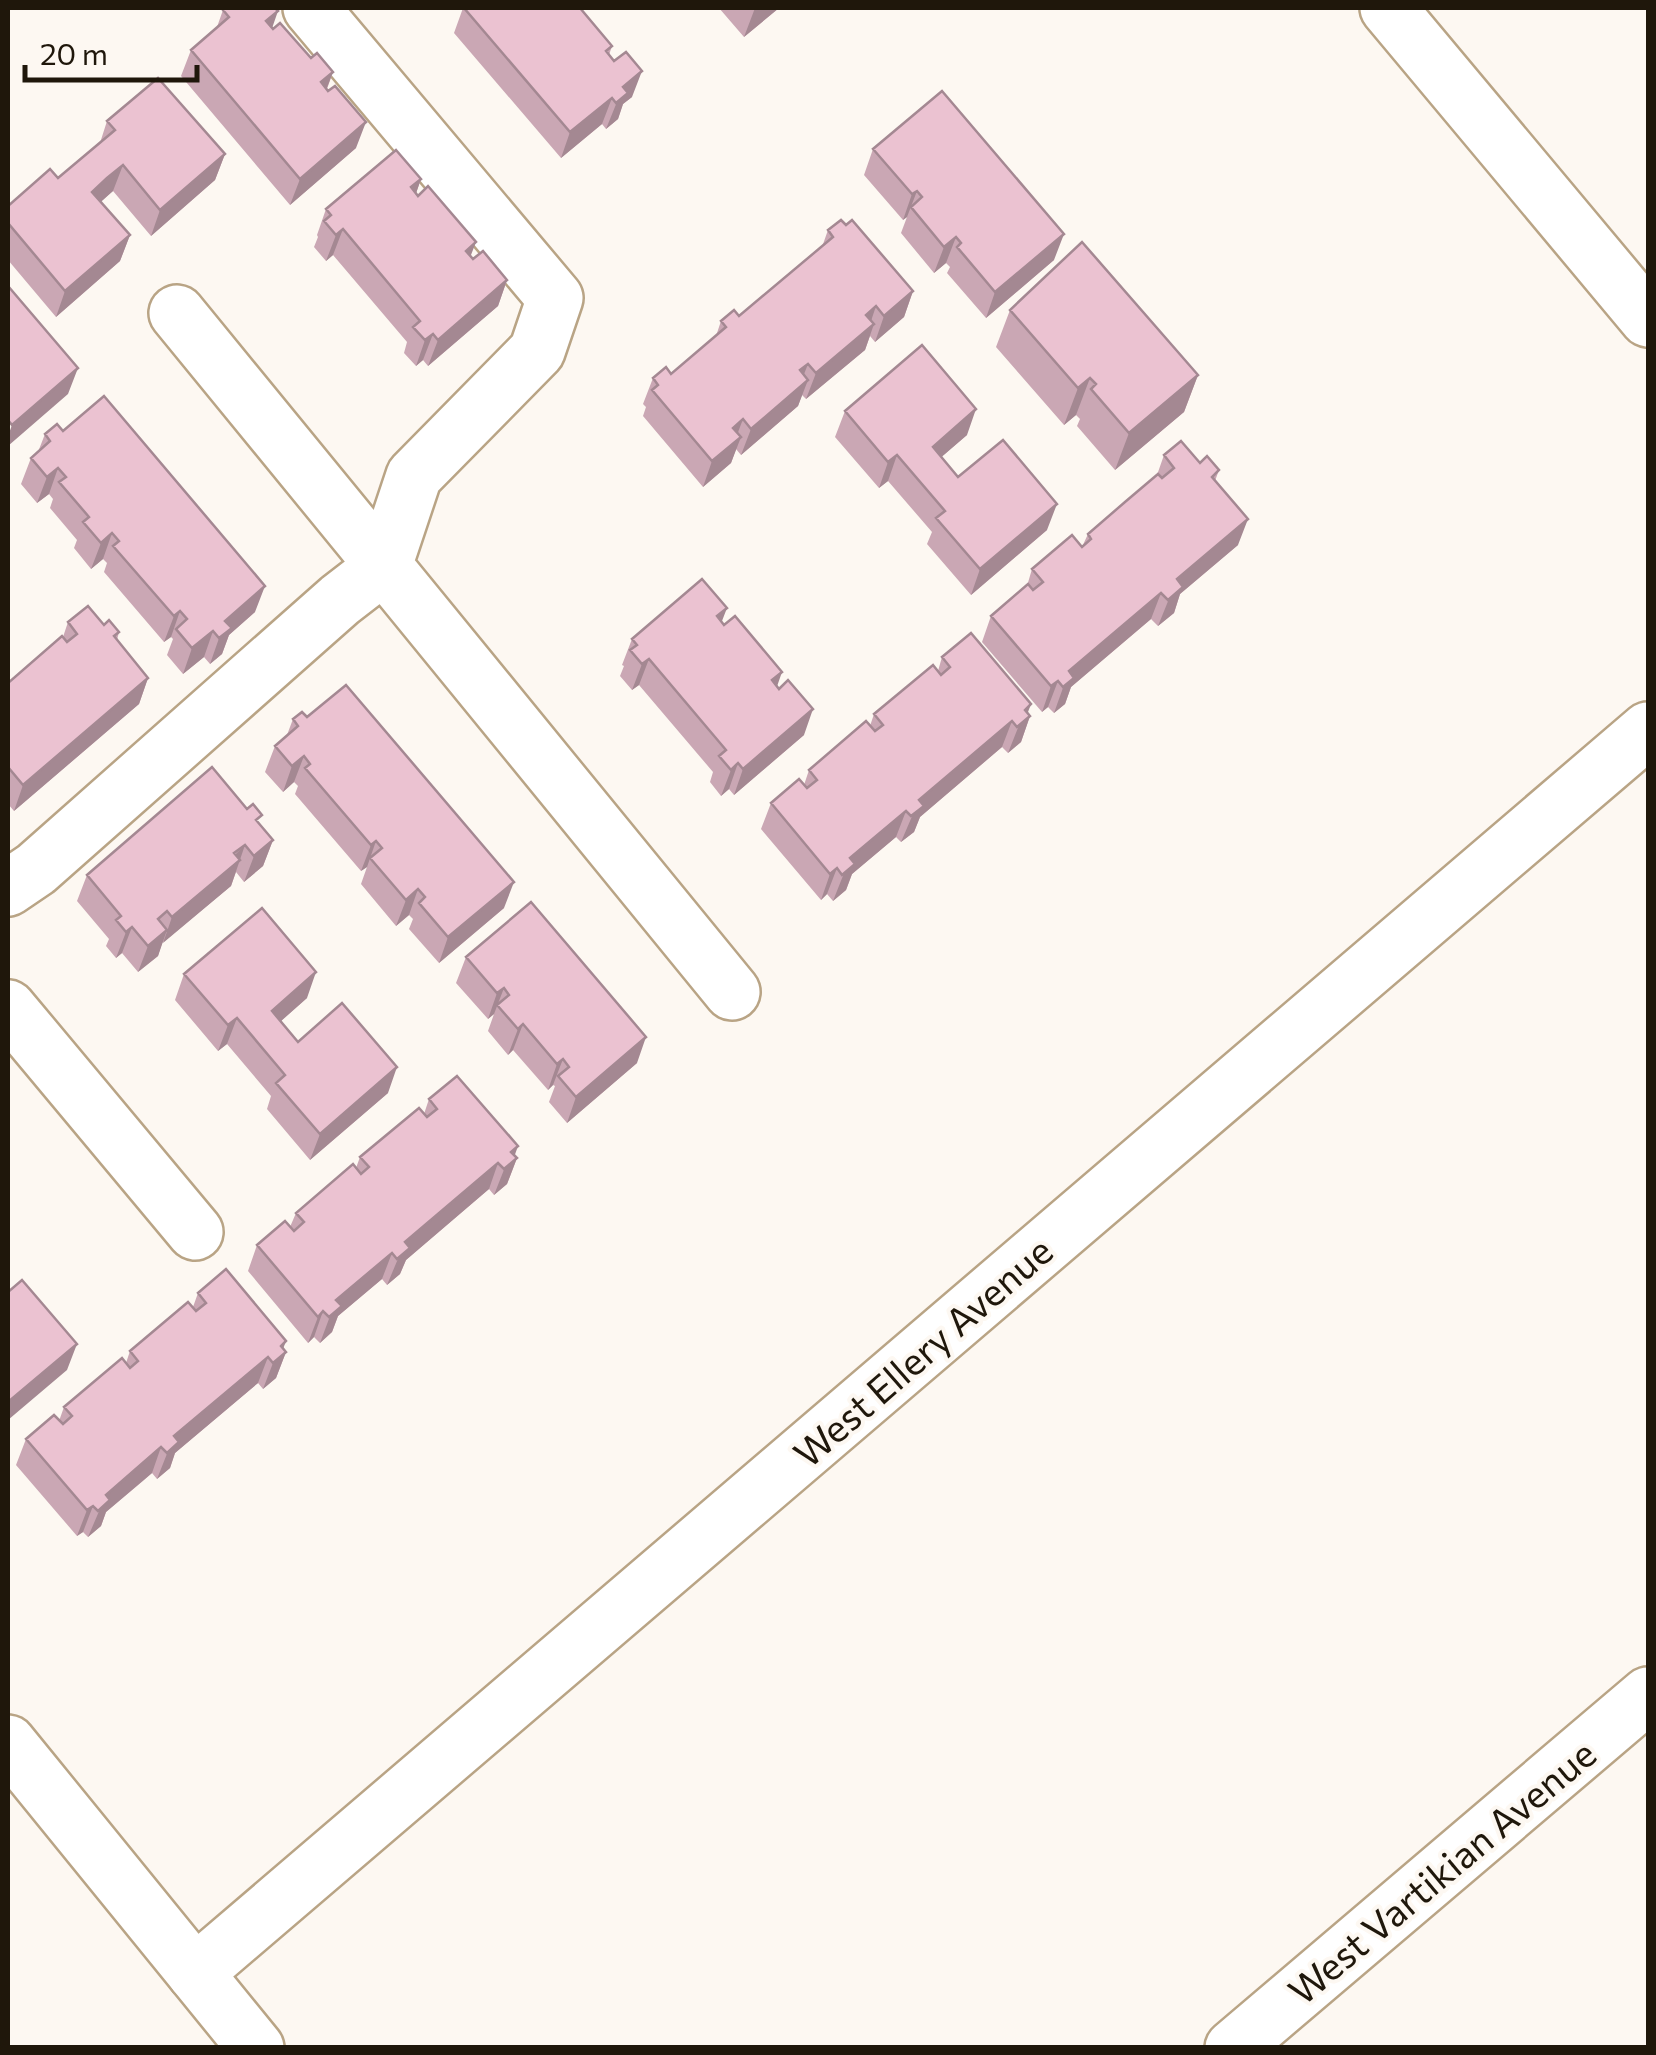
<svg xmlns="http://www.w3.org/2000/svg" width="1656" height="2055" font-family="Commissioner,sans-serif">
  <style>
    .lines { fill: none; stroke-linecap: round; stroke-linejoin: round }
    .minor-casing { stroke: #b9a485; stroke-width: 60 }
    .secondary-casing { stroke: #b9a485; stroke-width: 60 }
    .minor { stroke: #fff; stroke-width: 55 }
    .secondary { stroke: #fff; stroke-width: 55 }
    .wall { fill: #caa7b4 }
    .shaded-wall { fill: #a48892 }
    .building { fill: #ebc2d1; stroke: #a48892; stroke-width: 2.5 }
    .labels { text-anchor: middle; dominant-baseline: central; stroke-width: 8; stroke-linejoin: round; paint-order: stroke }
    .street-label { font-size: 38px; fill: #1f170b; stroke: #fdf8f2 }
  </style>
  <rect width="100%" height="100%" fill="#fdf8f2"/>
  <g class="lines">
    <!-- minor casing -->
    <g class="minor-casing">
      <path id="minor" d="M311,8L555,298L537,351L414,476L384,566L732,992
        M1388,8L1648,319
        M8,888L36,869L340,600L384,566L177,313
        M8,1008L195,1232
        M195,1973L1648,730
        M1233,2048L1648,1695"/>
    </g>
    <!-- secondary casing -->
    <g class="secondary-casing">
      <path id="secondary" d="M8,1743L256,2048"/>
    </g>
    <!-- minor -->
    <use href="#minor" class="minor"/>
    <!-- secondary -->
    <use href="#secondary" class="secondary"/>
  </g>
  <!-- wall -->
  <path class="wall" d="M463,8L612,46L609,55L632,97L623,104L618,119L606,129L602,124L561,158L454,33Z
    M719,8H779L744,37Z
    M223,10L272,27L311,58L333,72L327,89L356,148L290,205L181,76L191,50L217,27Z
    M107,121L225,154L215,180L151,236L113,191L100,202L130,235L120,261L56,317L8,260V206L58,178L100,143Z
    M873,149L1054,260L986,318L947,273L950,267L946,263L934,273L901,233L907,217L903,220L864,175Z
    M421,179L416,193L473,259L507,280L498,306L428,366L423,360L416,366L404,353L407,342L333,255L326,261L314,247L318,237L317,235L326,209Z
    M828,230L913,291L904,317L875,342L870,336L865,350L806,399L802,395L798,406L741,455L736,449L731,463L703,487L643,416L646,407L643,404L653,378L671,374L716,336L721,321L739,316L822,247Z
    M1010,310L1198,375L1184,412L1115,470L1077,426L1080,419L1076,415L1064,425L996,347Z
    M845,411L967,435L941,457L958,477L1047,530L971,595L927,544L932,532L888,481L879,488L835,437Z
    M63,431L255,612L229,635L222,654L210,664L204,657L183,674L167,655L173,639L171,637L164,642L104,572L107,563L103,559L91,569L74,548L77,540L50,508L53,499L49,494L37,503L21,484L31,458L38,452L45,434Z
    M1164,455L1200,463L1219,470L1215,481L1238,545L1180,594L1174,613L1158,626L1151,619L1071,687L1065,704L1054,713L1048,707L1042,712L982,642L991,616L1027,586L1032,569L1082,547L1088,534L1157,475Z
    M68,622L104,625L119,632L117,640L148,678L139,704L14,811L8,804V683L63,637Z
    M722,622L777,687L804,735L734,795L729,789L721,796L710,782L713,772L639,685L632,690L620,676L624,666L622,665L632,639Z
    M942,657L1028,713L1030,716L1021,742L1008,753L1002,747L920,817L914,832L901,842L896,837L852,874L846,890L833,901L827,894L821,900L761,829L771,803L804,785L809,770L870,726L874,714L938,671Z
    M293,719L504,908L439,963L409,929L413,919L409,915L396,926L361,884L367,867L361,871L295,794L298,786L294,782L283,792L265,772L275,746L287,735Z
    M259,824L273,840L263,866L244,882L236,872L231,886L162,943L158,956L138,972L122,953L116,958L106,946L109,939L77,901L87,875Z
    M466,957L637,1063L567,1123L549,1102L555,1086L553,1085L548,1090L513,1050L508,1055L488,1031L494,1014L488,1019L456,983Z
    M184,974L307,998L281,1021L298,1042L388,1093L310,1160L267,1109L271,1096L227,1044L218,1051L175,1000Z
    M429,1099L514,1156L517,1158L507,1184L494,1195L489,1189L406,1260L400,1274L387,1285L382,1279L338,1316L332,1332L320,1343L314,1337L308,1343L248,1271L257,1245L290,1227L296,1213L356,1168L360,1157L424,1114Z
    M198,1293L283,1349L286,1352L276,1378L263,1389L258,1383L175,1453L170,1468L157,1479L152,1473L144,1480L106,1512L101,1526L88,1537L83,1532L77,1536L16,1465L26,1439L59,1421L64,1407L126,1363L130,1351L193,1307Z"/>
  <!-- shaded-wall -->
  <path class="shaded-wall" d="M755,8H779L744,37Z
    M278,11L269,37L266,21Z
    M642,71L632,97L623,104L618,119L606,129L623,87Z
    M333,72L323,98L321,82Z
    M612,98L602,124L561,158L570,132Z
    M366,122L356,148L290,205L300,179Z
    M225,154L215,180L151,236L160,210Z
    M123,165L113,191L83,218L92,192Z
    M421,179L412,205L411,187Z
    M917,191L907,217L903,220L912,194Z
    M343,229L333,255L326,261L336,235Z
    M1064,234L1054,260L986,318L995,292Z
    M130,235L120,261L56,317L65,291Z
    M956,237L946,263L934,273L944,247Z
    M476,242L466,268V251Z
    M507,280L498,306L428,366L438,340Z
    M913,291L904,317L875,342L884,316Z
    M876,306L868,330L874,324L865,350L806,399L816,373L866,315Z
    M433,334L423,360L416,366L425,340Z
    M808,364L799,387L808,380L798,406L741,455L751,429L800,370Z
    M78,368L68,394L8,446V436L12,425Z
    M1198,375L1184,412L1115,470L1129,433Z
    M1090,378L1076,415L1064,425L1078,388Z
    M976,409L967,435L923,473L933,447Z
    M743,419L734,443L741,437L731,463L703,487L712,461L733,428Z
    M897,455L888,481L879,488L888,462Z
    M58,468L49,494L37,503L47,477Z
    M1057,504L1047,530L971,595L980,569Z
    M1248,519L1238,545L1180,594L1174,613L1158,626L1177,579Z
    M112,533L103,559L91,569L101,543Z
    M265,586L255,612L229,635L222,654L210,664L225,621Z
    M1161,593L1151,619L1071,687L1065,704L1054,713L1069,671Z
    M727,608L717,634V616Z
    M180,611L171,637L164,642L174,616Z
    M213,631L204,657L183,674L192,648Z
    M649,659L639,685L632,690L642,664Z
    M782,672L773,698L772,680Z
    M148,678L139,704L14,811L23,785Z
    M1058,681L1048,707L1042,712L1051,686Z
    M1031,704L1025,720L1030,716L1021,742L1008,753L1025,710Z
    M813,709L804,735L734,795L743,769Z
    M1012,721L1002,747L920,817L914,832L901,842L919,800Z
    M304,756L294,782L283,792L292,766Z
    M738,763L729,789L721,796L731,770Z
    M906,811L896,837L852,874L846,890L833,901L850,858Z
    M273,840L263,866L244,882L254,856Z
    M376,841L367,867L361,871L371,845Z
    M245,845L231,886L163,943L172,917Z
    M837,868L827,894L821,900L830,874Z
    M514,882L504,908L439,963L448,937Z
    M418,889L409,915L396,926L406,900Z
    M132,927L122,953L116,958L126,932Z
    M167,930L158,956L138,972L148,946Z
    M316,972L307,998L263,1037L272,1011Z
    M504,988L494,1014L488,1019L497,993Z
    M237,1018L227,1044L218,1051L228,1025Z
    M523,1024L513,1050L508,1055L518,1029Z
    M646,1037L637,1063L567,1123L576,1097Z
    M563,1059L553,1085L548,1090L557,1064Z
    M397,1067L388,1093L310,1160L320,1134Z
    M518,1146L512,1163L517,1158L507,1184L494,1195L511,1152Z
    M498,1163L489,1189L406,1260L400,1274L387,1285L405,1242Z
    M392,1253L382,1279L338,1316L332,1332L320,1343L336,1300Z
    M323,1311L314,1337L308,1343L318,1317Z
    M286,1341L280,1357L286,1352L276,1378L263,1389L273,1363L281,1346Z
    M77,1344L67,1370L8,1420V1402Z
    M268,1357L258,1383L175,1453L170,1468L157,1479L174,1436Z
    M161,1447L152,1473L106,1512L101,1526L88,1537L106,1495Z
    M93,1506L83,1532L77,1536L87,1510Z"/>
  <!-- building -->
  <path class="building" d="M226,8H275L278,11L266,21L273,29L280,23L311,58L317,53L333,72L321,82L328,91L335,86L366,122L300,179L191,50L229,17L223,10Z
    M464,8H580L612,46L606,51L614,61L626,52L642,71L623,87L628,93L616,103L612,98L570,132Z
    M158,78L225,154L160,210L123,165L107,178L92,192L130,235L65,291L8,223V206L50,169L58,178L115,130L107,121Z
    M942,91L1064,234L995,292L957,247L961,243L956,237L944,247L911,207L922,197L917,191L912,194L873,149Z
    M396,150L421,179L411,187L418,196L428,186L476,242L466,251L473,259L483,251L507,280L438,340L433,334L425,340L413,327L420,321L343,229L336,235L324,221L331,215L326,209Z
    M841,220L846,225L852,220L913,291L884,316L876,306L866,315L874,324L816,373L808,364L800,370L808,380L751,429L743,419L733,428L741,437L712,461L652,390L658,385L653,378L666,367L671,374L726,327L721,321L734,310L739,316L833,237L828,230Z
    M1082,242L1198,375L1129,433L1091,389L1096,384L1090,378L1078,388L1010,310Z
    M8,286L78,368L12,425L8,420Z
    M922,345L976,409L933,447L958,477L1003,440L1057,504L980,569L936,518L945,511L897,455L888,462L845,411Z
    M104,396L265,586L225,621L232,628L219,638L213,631L192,648L176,629L187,619L180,611L174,616L113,546L119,541L112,533L101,543L83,522L89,517L59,482L66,477L58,468L47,477L31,458L50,441L45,434L57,424L63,431Z
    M1181,441L1200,463L1207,456L1219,470L1212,477L1248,519L1177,579L1183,587L1168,600L1161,593L1069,671L1074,678L1063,687L1058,681L1051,686L991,616L1028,584L1033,590L1043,582L1032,569L1072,535L1082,547L1091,539L1088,534L1125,502L1158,474L1162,478L1174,468L1164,455Z
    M702,579L727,608L717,616L724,625L735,616L782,672L772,680L779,689L788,680L813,709L743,769L738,763L731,770L719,756L726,750L649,659L642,664L630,650L637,645L632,639Z
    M88,606L104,625L109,620L119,632L114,636L148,678L23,785L8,767V683L62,636L67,642L77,634L68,622Z
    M971,633L1031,704L1025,710L1030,716L1017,727L1012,721L919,800L924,806L911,816L906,811L850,858L855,864L842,875L837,868L830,874L771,803L799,779L807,788L817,780L809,770L866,721L875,731L883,725L874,714L933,665L941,675L950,667L942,657Z
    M346,685L514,882L448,937L419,903L425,897L418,889L406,900L370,858L382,848L376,841L371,845L305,768L310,764L304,756L292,766L275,746L298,726L293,719L302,712L307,717Z
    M212,767L247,809L253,804L262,815L256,820L273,840L254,856L245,845L234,853L240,860L172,917L167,911L158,919L167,930L148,946L132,927L126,932L116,920L121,916L87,875Z
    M531,902L646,1037L576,1097L558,1076L569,1067L563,1059L557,1064L523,1024L518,1029L497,1005L509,995L504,988L497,993L466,957Z
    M262,908L316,972L272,1011L298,1042L342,1003L397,1067L320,1134L276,1083L285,1075L237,1018L228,1025L184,974Z
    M457,1076L518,1146L511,1152L517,1158L504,1169L498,1163L405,1242L410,1248L397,1259L392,1253L336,1300L342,1306L329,1317L323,1311L318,1317L257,1245L285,1221L294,1231L304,1222L296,1213L353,1164L361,1174L369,1167L360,1157L419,1108L427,1117L437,1109L429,1099Z
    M226,1269L286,1341L281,1346L286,1352L273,1363L268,1357L174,1436L179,1442L167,1453L161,1447L153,1454L106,1495L110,1500L98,1511L93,1506L87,1510L26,1439L54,1415L63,1424L72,1416L64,1407L122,1358L130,1368L138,1361L130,1351L188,1302L196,1311L206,1303L198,1293Z
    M22,1280L77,1344L8,1402V1292Z"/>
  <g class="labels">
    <!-- street labels -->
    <g class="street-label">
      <text transform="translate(922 1351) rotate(-41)">West Ellery Avenue</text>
      <text transform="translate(1441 1871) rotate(-40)">West Vartikian Avenue</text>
    </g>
  </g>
  <!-- border -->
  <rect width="1656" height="2055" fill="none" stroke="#1f170b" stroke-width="20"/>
  <!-- scale -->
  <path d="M25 65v15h172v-15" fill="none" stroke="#1f170b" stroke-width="5"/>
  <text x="40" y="65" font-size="30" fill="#1f170b" stroke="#fdf8f2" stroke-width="8" paint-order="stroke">20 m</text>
</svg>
